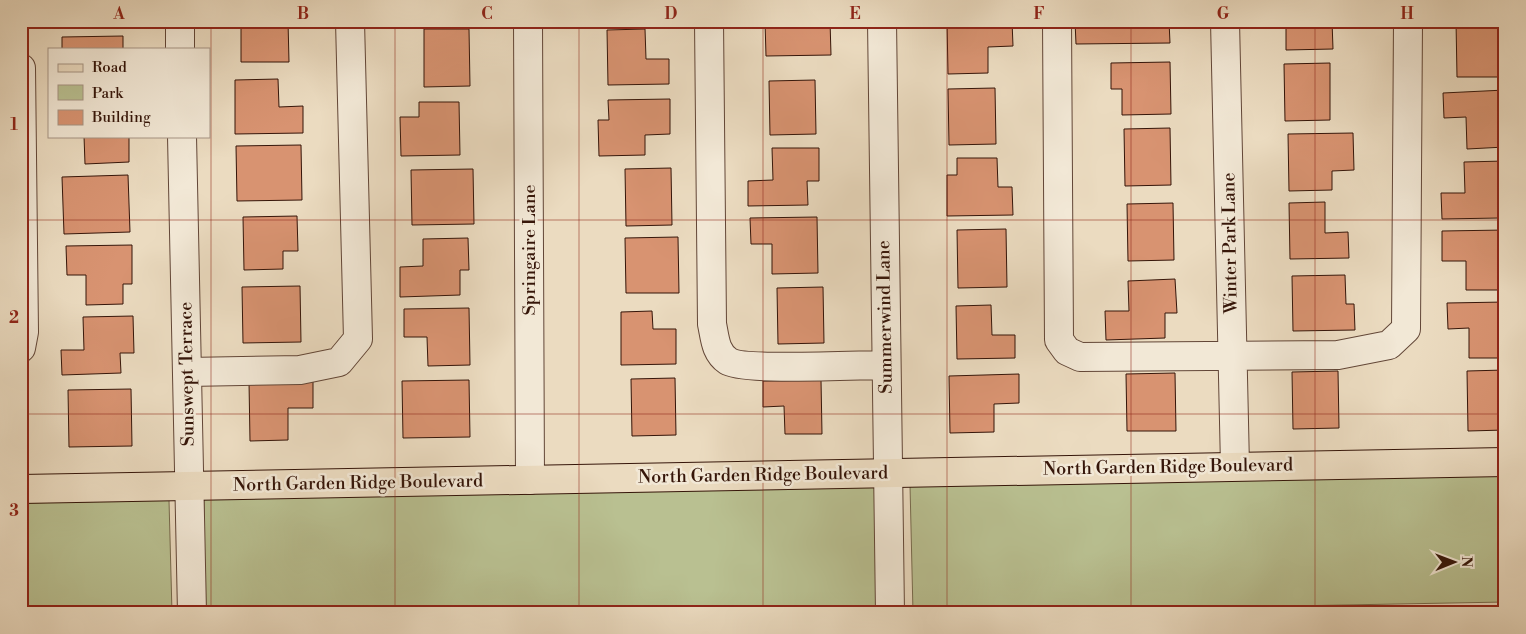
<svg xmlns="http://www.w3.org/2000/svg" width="1526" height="634" font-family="'Libre Bodoni',serif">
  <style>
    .green { fill: #b9c091; stroke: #776a4d }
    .building { fill: #d89371; stroke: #351509 }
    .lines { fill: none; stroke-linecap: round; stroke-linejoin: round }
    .minor-casing { stroke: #624637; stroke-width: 30 }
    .major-casing { stroke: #351509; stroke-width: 30 }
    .minor { stroke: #f2e8d6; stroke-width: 28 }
    .major { stroke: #ebdbc0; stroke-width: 28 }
    .grid { fill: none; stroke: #8f2418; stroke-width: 1; stroke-opacity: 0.55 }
    .labels { text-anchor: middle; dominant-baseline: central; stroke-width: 5; stroke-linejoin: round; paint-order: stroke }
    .street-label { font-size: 18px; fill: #351509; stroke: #f2e8d6 }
    .neatline { fill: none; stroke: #8f2418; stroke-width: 2 }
    .grid-label { font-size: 16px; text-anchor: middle; font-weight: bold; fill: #8f2418 }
  </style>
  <rect width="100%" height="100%" fill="#ebdbc0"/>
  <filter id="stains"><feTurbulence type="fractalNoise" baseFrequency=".004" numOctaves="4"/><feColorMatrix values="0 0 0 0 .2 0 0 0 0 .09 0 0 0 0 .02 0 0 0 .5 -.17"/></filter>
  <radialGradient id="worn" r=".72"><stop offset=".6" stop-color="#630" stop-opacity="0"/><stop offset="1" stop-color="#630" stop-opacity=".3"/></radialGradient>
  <!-- green -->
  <path class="green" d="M1505,472V602L913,613L910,485Z
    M876,485V613H205L204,499Z
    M169,500L172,613H21V503Z"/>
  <!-- building -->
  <path class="building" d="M78,21H121V22L78,23Z
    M241,21H288L289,62H241Z
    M765,21H830L831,55L766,56Z
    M947,21H1012L1013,46L988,47V73L948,74Z
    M1075,21H1169L1170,43L1076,44Z
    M1286,21H1332L1333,49L1286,50Z
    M1456,21H1505V77H1457Z
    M424,29H469L470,86L424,87Z
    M645,29L646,59H669V84L608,85L607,30Z
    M123,36V49H62V37Z
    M1170,62L1171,114L1122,115V89H1111V63Z
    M1330,63V120L1285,121L1284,64Z
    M278,79L279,107L303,106V133L235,134V80Z
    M815,80L816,134L770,135L769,81Z
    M995,88L996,144L949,145L948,89Z
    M1505,90V147L1467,149L1466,117L1444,118L1443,93Z
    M670,99V134L645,135V155L599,156L598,120H609L608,100Z
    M419,102H459L460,155L401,156L400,117H419Z
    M1170,128L1171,185L1125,186L1124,129Z
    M1353,133L1354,170L1332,171V190L1289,191L1288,134Z
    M84,136H129V162L85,164Z
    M301,145L302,200L237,201L236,146Z
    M772,148H819V181H807L808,205L748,206V181L773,180Z
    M957,158H997L998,187H1012L1013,215L947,216V175H957Z
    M1505,161V196H1499V218L1442,219L1441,193H1465L1464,162Z
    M671,168L672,225L626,226L625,169Z
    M473,169L474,224L412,225L411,170Z
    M128,175L130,232L64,234L62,177Z
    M1325,202V233L1348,232L1349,258L1290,259L1289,203Z
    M1173,203L1174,260L1128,261L1127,204Z
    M297,216L298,251H283V269L244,270L243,217Z
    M817,217L818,273L772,274V244H751L750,218Z
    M1006,229L1007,287L958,288L957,230Z
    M1505,230V290H1466V261H1442V231Z
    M678,237L679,293H626L625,238Z
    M468,238L469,270H460V295L400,297V267L423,266V239Z
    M132,245V284H123V304L86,305V275H67L66,246Z
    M1345,275L1346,304H1354L1355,330L1293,331L1292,276Z
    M1175,279L1177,313H1165V338L1106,340L1105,311H1129L1128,281Z
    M300,286L301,342L243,343L242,287Z
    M823,287L824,343L778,344L777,288Z
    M1505,302V358H1469V328L1448,329L1447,303Z
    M991,305L992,335H1015V358L957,359L956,306Z
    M469,308L470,365L428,366L427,337H404V309Z
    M652,311L653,329H676V364L621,365V312Z
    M133,316L134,353H120L121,373L62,375L61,350H84L83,317Z
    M1505,370V430L1468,431L1467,371Z
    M1338,371L1339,428L1293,429L1292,372Z
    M1175,373L1176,431H1127L1126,374Z
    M1019,374V403L994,404V432L950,433L949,376Z
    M675,378L676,435L632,436L631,379Z
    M313,380V408H288V440L250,441L249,382Z
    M469,380L470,437L403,438L402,381Z
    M821,380L822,434H785L784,406L763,407V381Z
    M131,389L132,446L69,447L68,390Z"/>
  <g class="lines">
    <!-- minor casing -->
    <g class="minor-casing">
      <path id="minor" d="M180,21V49
        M528,21L530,480
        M709,21L712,324C715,338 715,352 728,361C743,371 860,365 886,365
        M882,21L890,613
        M1057,21L1059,340L1067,351L1080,357L1338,355L1389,345L1406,329L1408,21
        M1225,21L1235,466
        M21,68L24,332L21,348
        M182,136L192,613
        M187,372L300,370L339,362L358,339L350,21"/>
    </g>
    <!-- major casing -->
    <g class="major-casing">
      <path id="major" d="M21,489L1505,462"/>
    </g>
    <!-- minor -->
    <use href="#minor" class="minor"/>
    <!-- major -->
    <use href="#major" class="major"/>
  </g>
  <!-- grid -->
  <path class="grid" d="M211,21V613M395,21V613M579,21V613M763,21V613M947,21V613M1131,21V613M1315,21V613M21,220H1505M21,414H1505"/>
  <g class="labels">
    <!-- street labels -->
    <g class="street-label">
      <text transform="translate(1230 243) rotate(-91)">Winter Park Lane</text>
      <text transform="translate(529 250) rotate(-90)">Springaire Lane</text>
      <text transform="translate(885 317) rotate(-91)">Summerwind Lane</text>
      <text transform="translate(187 374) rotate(-91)">Sunswept Terrace</text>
      <text transform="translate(1168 467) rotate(-1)">North Garden Ridge Boulevard</text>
      <text transform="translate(763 475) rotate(-1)">North Garden Ridge Boulevard</text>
      <text transform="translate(358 483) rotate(-1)">North Garden Ridge Boulevard</text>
    </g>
  </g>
  <!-- margin -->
  <rect width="1526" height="634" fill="none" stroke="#ebdbc0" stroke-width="55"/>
  <!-- legend -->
  <rect x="48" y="48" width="162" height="90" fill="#f2e8d6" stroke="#a69484"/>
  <rect x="58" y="64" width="25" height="8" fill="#ebdbc0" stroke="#a69484"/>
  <text x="92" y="72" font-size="15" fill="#351509">Road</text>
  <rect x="58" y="85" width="25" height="15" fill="#b9c091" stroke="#a69484"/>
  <text x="92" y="98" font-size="15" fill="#351509">Park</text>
  <rect x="58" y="110" width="25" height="15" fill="#d89371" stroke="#a69484"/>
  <text x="92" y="122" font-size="15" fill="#351509">Building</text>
  <!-- north arrow -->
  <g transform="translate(1454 562) rotate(89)" stroke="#f2e8d6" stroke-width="4" paint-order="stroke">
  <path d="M0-4L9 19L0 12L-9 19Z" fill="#351509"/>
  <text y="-8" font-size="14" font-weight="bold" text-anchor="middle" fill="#351509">N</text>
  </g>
  <rect x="28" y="28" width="1470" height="578" class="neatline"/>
  <g class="grid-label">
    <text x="119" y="19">A</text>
    <text x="303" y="19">B</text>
    <text x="487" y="19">C</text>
    <text x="671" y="19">D</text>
    <text x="855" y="19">E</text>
    <text x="1039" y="19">F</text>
    <text x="1223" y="19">G</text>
    <text x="1407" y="19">H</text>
    <text x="14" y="130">1</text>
    <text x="14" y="323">2</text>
    <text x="14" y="516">3</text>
  </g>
  <rect width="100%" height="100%" filter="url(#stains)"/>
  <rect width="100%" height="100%" fill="url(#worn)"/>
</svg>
